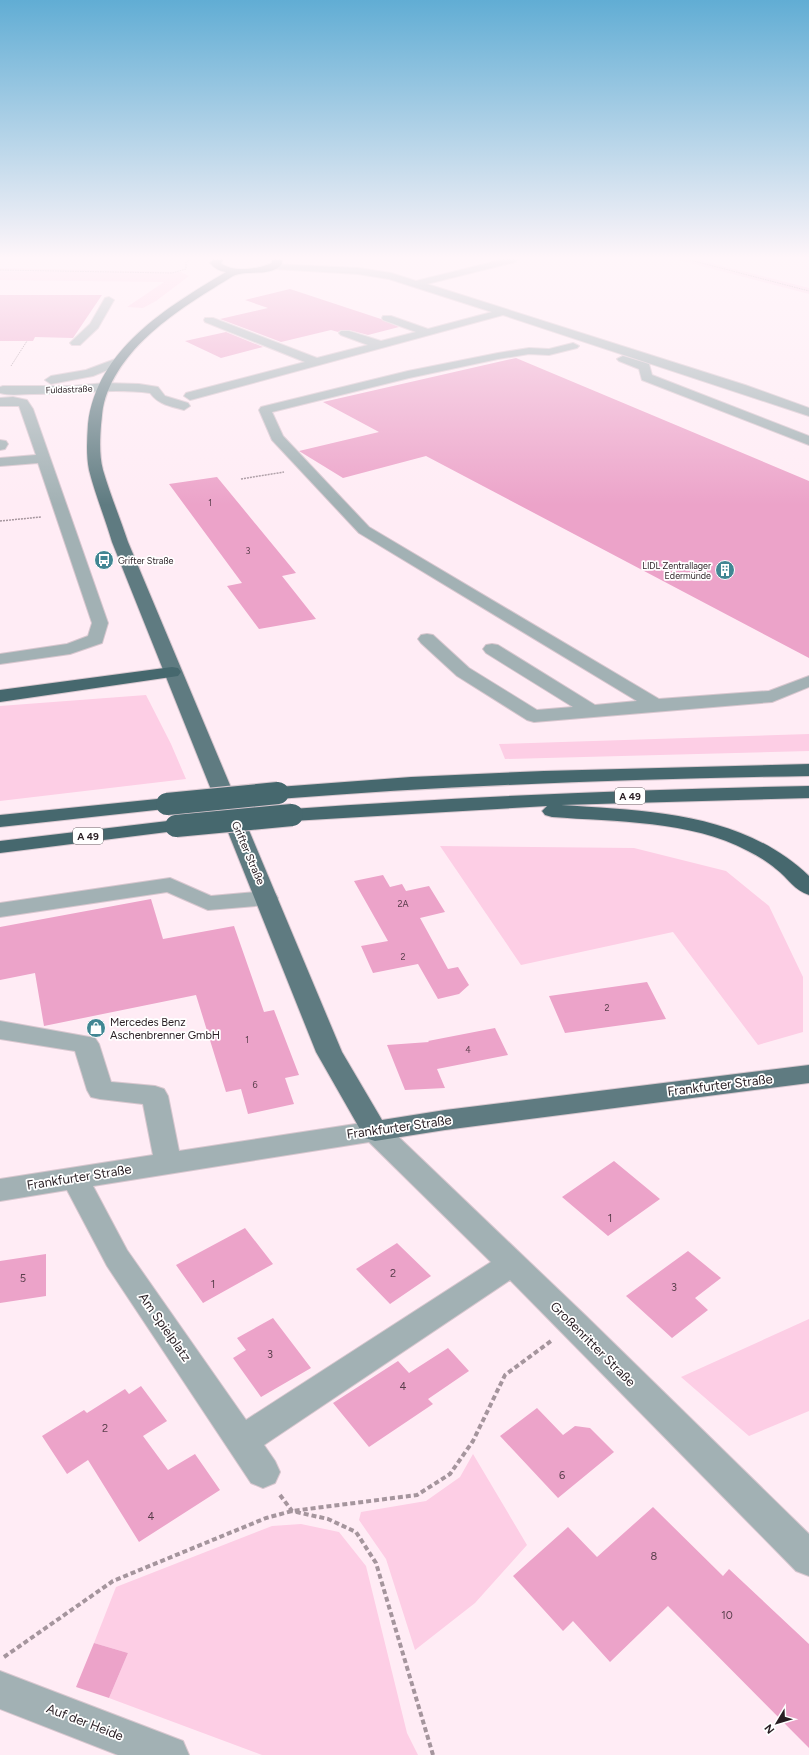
<svg xmlns="http://www.w3.org/2000/svg" width="809" height="1755" font-family="Figtree,sans-serif">
  <style>
    .green { fill: #fdcee5 }
    .building { fill: #eca3c9 }
    .lines { fill: none; stroke-linecap: round; stroke-linejoin: round }
    .minor-casing { stroke: #d8c7cf; stroke-width: 2 }
    .major-casing { stroke: #d8c7cf; stroke-width: 2 }
    .highway-casing { stroke: #d8c7cf; stroke-width: 2 }
    .path-far2 { stroke: #a5959d; stroke-width: 1; stroke-dasharray: 1.5 1; stroke-linecap: butt }
    .path-far1 { stroke: #a5959d; stroke-width: 1.5; stroke-dasharray: 2 1; stroke-linecap: butt }
    .path { stroke: #a5959d; stroke-width: 4; stroke-dasharray: 5 3; stroke-linecap: butt }
    .minor { fill: #a2b1b4; fill-rule: evenodd }
    .major { fill: #5f7b81; fill-rule: evenodd }
    .highway { fill: #46686e; fill-rule: evenodd }
    .highway-bridge-casing { stroke: #d8c7cf; stroke-width: 24; stroke-linecap: butt }
    .highway-bridge { stroke: #46686e; stroke-width: 22 }
    .labels { text-anchor: middle; dominant-baseline: central; stroke-width: 3.5; stroke-linejoin: round; paint-order: stroke }
    .far-street-label { font-size: 9px; fill: #291e23; stroke: #fff }
    .number-label { font-size: 9px; fill: #5a3f4c }
    .far-poi-label { font-size: 9px; fill: #291e23; stroke: #fff; text-anchor: start }
    .shield { fill: #fff; stroke: #696265; stroke-width: 1 }
    .shield-label { font-size: 10px; font-weight: bold; fill: #291e23 }
    .street-label { font-size: 11px; fill: #291e23; stroke: #fff }
    .poi-label { font-size: 11px; fill: #291e23; stroke: #fff; text-anchor: start }
    .near-number-label { font-size: 11px; fill: #5a3f4c }
    .near-street-label { font-size: 13px; fill: #291e23; stroke: #fff }
  </style>
  <rect width="100%" height="100%" fill="#ffecf5"/>
  <!-- green -->
  <path class="green" d="M678,260H699L809,288V294Z
    M0,268L181,272L189,276L156,301L143,308L127,307L164,282L0,280Z
    M146,695L171,744L186,779L0,801V706Z
    M809,734V751L505,759L499,744Z
    M440,846L634,848L726,871L769,906L803,977V1032L758,1045L673,932L521,965Z
    M809,1319V1411L749,1436L681,1377Z
    M473,1454L527,1545L475,1603L415,1650L386,1559L359,1520L361,1512L426,1501L460,1477Z
    M301,1524L339,1532L366,1566L407,1733L418,1755H262L109,1698L128,1653L94,1643L116,1587L272,1526Z"/>
  <!-- building -->
  <path class="building" d="M290,289L381,319L399,327L368,335L349,330H341L338,332L331,330L281,342L220,319L268,308L245,300Z
    M0,295H102L73,338L35,337L33,341H0Z
    M226,332L263,347L221,358L185,341Z
    M516,358L809,481V658L426,456L343,478L299,451L379,432L323,402Z
    M217,477L296,573L282,576L316,619L259,629L227,586L242,583L169,484Z
    M383,875L390,887L402,884L406,891L429,886L445,912L420,918L448,969L458,967L469,985L459,994L438,999L418,964L373,973L361,946L388,941L354,881Z
    M151,899L163,939L234,926L264,1012L274,1010L299,1075L285,1078L294,1104L248,1114L241,1089L226,1092L196,995L44,1026L35,973L0,980V927Z
    M647,982L666,1019L565,1033L549,996Z
    M495,1028L508,1055L437,1069L445,1088L405,1090L387,1045L429,1042L428,1041Z
    M614,1161L660,1199L608,1236L562,1197Z
    M245,1228L273,1264L203,1303L176,1265Z
    M397,1243L431,1276L390,1304L356,1269Z
    M688,1251L721,1278L695,1298L708,1310L672,1338L626,1296Z
    M46,1254V1296L0,1303V1261Z
    M273,1318L311,1368L261,1397L233,1358L246,1350L237,1338Z
    M448,1348L469,1371L428,1399L433,1404L369,1447L333,1403L398,1361L409,1373Z
    M141,1386L167,1421L143,1436L168,1470L195,1454L220,1490L139,1542L88,1460L67,1474L42,1436L84,1410L87,1413L125,1389L129,1394Z
    M537,1408L563,1435L575,1426L590,1428L614,1452L558,1498L500,1436Z
    M653,1507L723,1576L729,1569L809,1644V1748L668,1606L610,1662L573,1621L563,1631L513,1576L568,1527L597,1557Z
    M94,1643L128,1653L109,1698L76,1687Z"/>
  <g class="lines">
    <!-- minor casing -->
    <g class="minor-casing">
      <path id="minor" d="M501,260H517L515,262L427,284L745,385L809,408V416L503,315L194,399L190,400L184,396L186,393L305,362L205,322L204,320L205,318H213L317,358L368,345L341,335L339,333L341,331H349L381,341L416,332L383,320L382,318L383,316H391L428,329L492,312L389,279L358,274L275,269L270,266L272,264L358,268L391,273L416,281Z
        M109,297L114,300L98,328L80,345H72L70,343L72,341L90,324L105,298Z
        M573,343L579,346L577,348L549,355L529,354L498,359L409,378L272,412L283,436L369,527L659,699L769,691L809,676V687L772,702L534,722L527,720L457,676L421,643L418,639L421,635L427,634L433,635L469,668L537,710L573,707L486,653L483,649L486,645L492,644L498,645L595,705L637,701L359,533L272,440L259,410L261,407L408,371L498,353L529,348L549,349Z
        M623,356L649,364L652,375L809,436V445L642,380L639,369L619,361L617,359Z
        M118,358L122,360L124,362L122,364L93,376L51,384L45,380L51,376L86,370Z
        M105,383L139,384L158,387L165,396L188,403L190,406L184,410C170,406 159,405 150,393C112,388 72,394 34,394C23,394 10,396 0,393V387L3,386H73Z
        M13,397L27,400L33,409L108,623L102,643L70,654L0,664V654L67,644L88,636L92,623L38,463L0,466V458L36,455L19,406H0V398Z
        M0,440L6,441L8,444L5,449L0,450Z
        M170,878L211,896L267,891L275,893L278,898L275,903L267,905L208,910L167,892L0,917V903Z
        M0,1021L95,1038L99,1044L111,1082L155,1086L164,1089L168,1096L179,1151L375,1121L385,1124L585,1315L809,1534V1576L796,1571L510,1280L264,1445L275,1461L280,1472L275,1483L263,1488L251,1483L107,1266L67,1190L0,1201V1179L153,1155L143,1104L100,1099L91,1097L87,1090L75,1051L0,1039ZM369,1142L491,1262L246,1420L127,1250L93,1186Z
        M0,1671L183,1741L189,1755H118L0,1709Z"/>
    </g>
    <!-- major casing -->
    <g class="major-casing">
      <path id="major" d="M213,260H223L221,263C232,273 259,269 272,263V260H282V264C270,278 246,269 233,276C183,307 121,343 104,403C102,410 102,418 101,425C100,439 99,455 103,470C110,494 120,518 128,542L342,1052L382,1120L445,1110L809,1065V1083L445,1130L375,1141L365,1138L316,1052L112,542C105,518 95,494 89,470C86,455 87,439 88,424C97,349 166,308 226,272C219,271 214,268 210,263Z"/>
    </g>
    <!-- highway casing -->
    <g class="highway-casing">
      <path id="highway" d="M172,667L178,668L181,672L178,676L0,702V690Z
        M809,764V776C632,779 455,785 278,799L271,797L268,793L271,789L278,787L411,777L544,771Z
        M809,786V798L561,805C648,811 742,812 809,876V895C795,891 788,878 776,869C768,862 758,856 748,851C690,820 616,822 552,817L545,815L542,811L547,806L292,821L285,819L282,815L285,811L292,809C464,797 636,789 809,786Z
        M167,798L174,800L177,804L174,808L0,827V815Z
        M176,820L183,822L186,826L183,830L0,853V841Z"/>
    </g>
    <!-- path-far2 -->
    <path class="path-far2" d="M690,260L809,291
      M0,270L172,273L186,269V262L189,260
      M11,366L27,341"/>
    <!-- path-far1 -->
    <path class="path-far1" d="M241,479L284,472
      M0,521L41,517"/>
    <!-- path -->
    <path class="path" d="M280,1495L292,1511L328,1519L356,1532L376,1563L433,1755
      M4,1657L113,1581L266,1518L292,1511L417,1495L450,1474L473,1441L505,1375L551,1341"/>
    <!-- minor -->
    <use href="#minor" class="minor"/>
    <!-- major -->
    <use href="#major" class="major"/>
    <!-- highway -->
    <use href="#highway" class="highway"/>
    <!-- highway-bridge casing -->
    <g class="highway-bridge-casing">
      <path id="highway-bridge" d="M167,804L278,793
        M176,826L292,815"/>
    </g>
    <!-- highway-bridge -->
    <use href="#highway-bridge" class="highway-bridge"/>
  </g>
  <!-- sky -->
  <linearGradient id="sky" x2="0" y2="1"><stop stop-color="#61add4"/><stop offset="0.51" stop-color="#fff6fa"/><stop offset="1" stop-color="#fff6fa" stop-opacity="0"/></linearGradient>
  <rect width="809" height="505" fill="url(#sky)"/>
  <!-- icons -->
  <defs>
    <g id="bus-disc" transform="scale(1)"><circle r="9.5" fill="#418693" stroke="#fff"/><path d="M-5-6H5V4H4V6H2V4H-2V6H-4V4H-5ZM-3.5-4V0h7V-4ZM-3.5 1.2v1.5H-2V1.2ZM2 1.2v1.5H3.5V1.2Z" fill="#fff"/></g>
    <g id="building-disc" transform="scale(1)"><circle r="9.5" fill="#418693" stroke="#fff"/><path d="M-4-6H4V6H1V3H-1V6H-4ZM-2.5-4.3h1.7v1.8h-1.7ZM.8-4.3h1.7v1.8H.8ZM-2.5-1h1.7V.8h-1.7ZM.8-1h1.7V.8H.8Z" fill="#fff"/></g>
    <g id="shop-disc" transform="scale(1)"><circle r="9.5" fill="#418693" stroke="#fff"/><path d="M-5-2.5h2.3a2.7 3.5 0 0 1 5.4 0H5L5.5 6h-11ZM-1.5-2.5h3a1.5 2.3 0 0 0-3 0Z" fill="#fff"/></g>
  </defs>
  <g fill-rule="evenodd">
    <use href="#bus-disc" x="104" y="560"/>
    <use href="#building-disc" x="725" y="570"/>
    <use href="#shop-disc" x="96" y="1028"/>
  </g>
  <g class="labels">
    <!-- far-street labels -->
    <g class="far-street-label">
      <text transform="translate(69 389) rotate(-2)">Fuldastraße</text>
    </g>
    <!-- number labels -->
    <g class="number-label">
      <text x="210" y="502">1</text>
      <text x="248" y="550">3</text>
      <text x="403" y="903">2A</text>
      <text x="403" y="956">2</text>
      <text x="607" y="1007">2</text>
      <text x="247" y="1039">1</text>
      <text x="468" y="1049">4</text>
      <text x="255" y="1084">6</text>
    </g>
    <!-- far-poi labels -->
    <g class="far-poi-label">
      <text x="118" y="560">Grifter Straße</text>
      <text x="711" y="565" text-anchor="end">LIDL Zentrallager<tspan x="711" dy="10">Edermünde</tspan></text>
    </g>
    <!-- shield labels -->
    <g class="shield">
      <rect x="615" y="788" width="30" height="16" rx="3"/>
      <rect x="73" y="828" width="30" height="16" rx="3"/>
    </g>
    <g class="shield-label">
      <text x="630" y="796">A 49</text>
      <text x="88" y="836">A 49</text>
    </g>
    <!-- street labels -->
    <g class="street-label">
      <text transform="translate(248 853) rotate(67)">Grifter Straße</text>
    </g>
    <!-- poi labels -->
    <g class="poi-label">
      <text x="110" y="1022">Mercedes Benz<tspan x="110" dy="13">Aschenbrenner GmbH</tspan></text>
    </g>
    <!-- near-number labels -->
    <g class="near-number-label">
      <text x="610" y="1218">1</text>
      <text x="393" y="1273">2</text>
      <text x="23" y="1278">5</text>
      <text x="213" y="1284">1</text>
      <text x="674" y="1287">3</text>
      <text x="270" y="1354">3</text>
      <text x="403" y="1386">4</text>
      <text x="105" y="1428">2</text>
      <text x="562" y="1475">6</text>
      <text x="151" y="1516">4</text>
      <text x="654" y="1556">8</text>
      <text x="727" y="1615">10</text>
    </g>
    <!-- near-street labels -->
    <g class="near-street-label">
      <text transform="translate(720 1085) rotate(-7)">Frankfurter Straße</text>
      <text transform="translate(399 1127) rotate(-8)">Frankfurter Straße</text>
      <text transform="translate(79 1177) rotate(-9)">Frankfurter Straße</text>
      <text transform="translate(165 1327) rotate(55)">Am Spielplatz</text>
      <text transform="translate(593 1344) rotate(45)">Großenritter Straße</text>
      <text transform="translate(85 1722) rotate(21)">Auf der Heide</text>
    </g>
  </g>
  <!-- north arrow -->
  <g transform="translate(777 1723) rotate(232)" stroke="#ffffff" stroke-width="3" paint-order="stroke">
  <path d="M0-3L7 15L0 10L-7 15Z" fill="#291e23"/>
  <text y="-6" font-size="11" font-weight="bold" text-anchor="middle" fill="#291e23">N</text>
  </g>
</svg>
